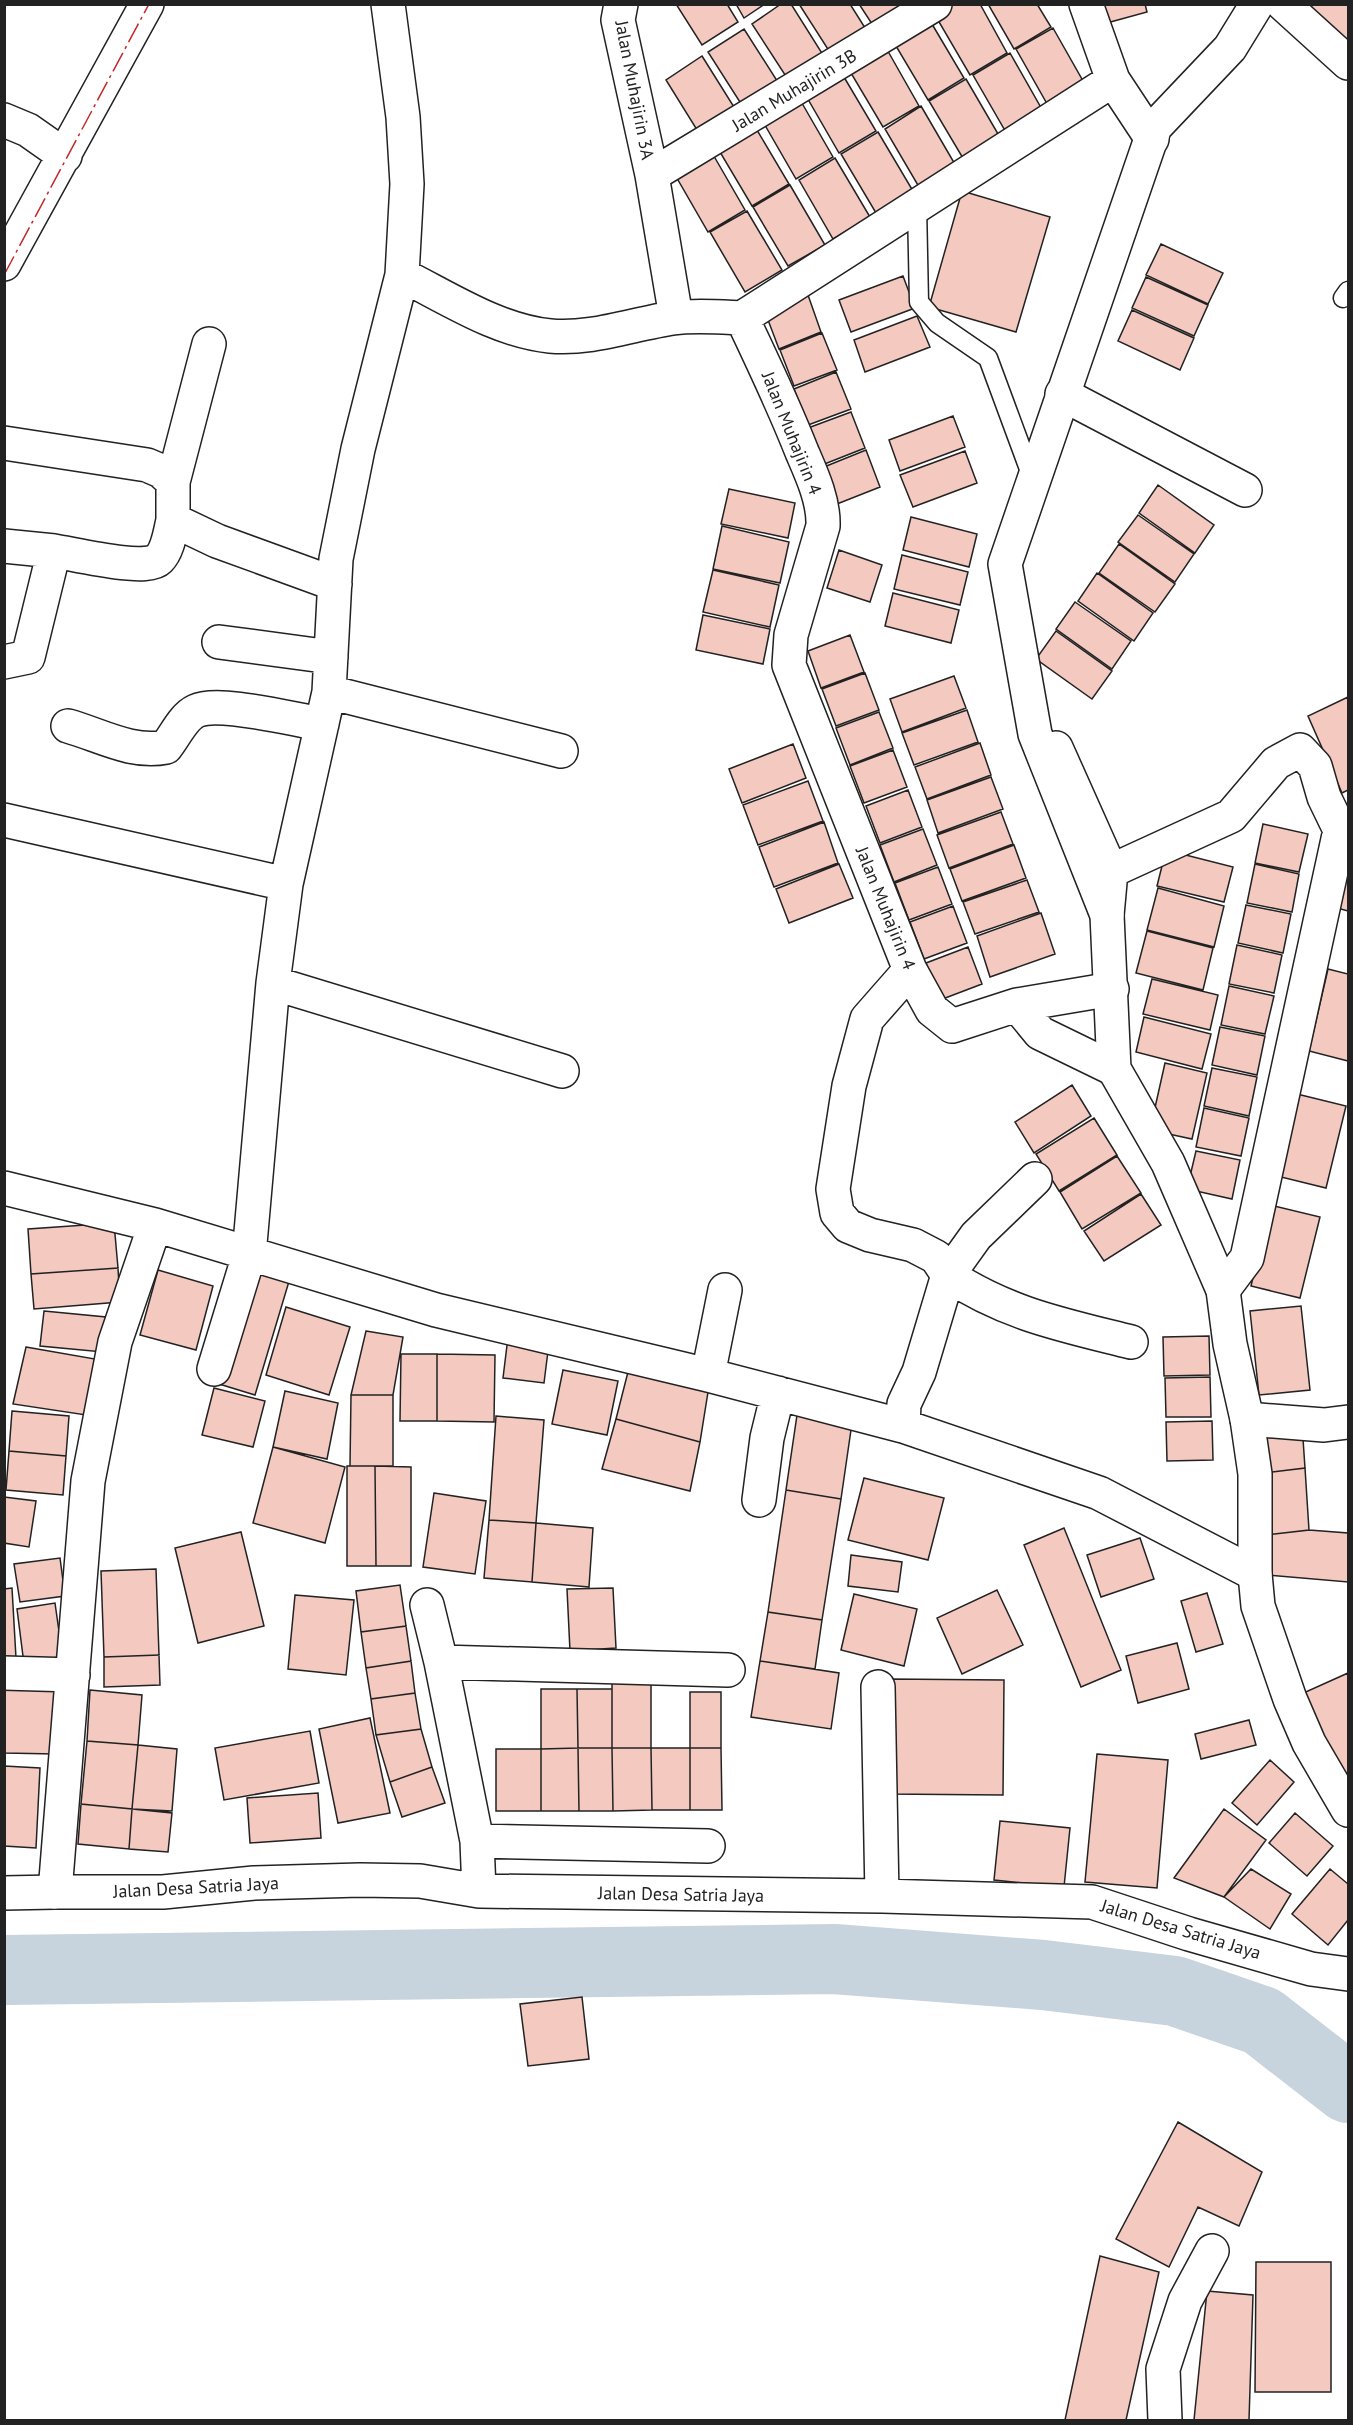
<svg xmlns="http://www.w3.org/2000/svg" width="1353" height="2425" font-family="'PT Sans',sans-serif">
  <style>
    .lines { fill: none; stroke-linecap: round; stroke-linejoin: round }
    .river { stroke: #c7d3dd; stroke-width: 70 }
    .building { fill: #f3c9c0; stroke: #222; stroke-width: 1.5 }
    .lane-casing { stroke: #222; stroke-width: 21 }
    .street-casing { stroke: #222; stroke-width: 36 }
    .secondary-casing { stroke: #222; stroke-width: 36 }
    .lane { stroke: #fff; stroke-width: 18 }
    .street { stroke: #fff; stroke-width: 33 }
    .secondary { stroke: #fff; stroke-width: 33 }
    .power { stroke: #c62828; stroke-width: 1.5; stroke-dasharray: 21 4.5 3 4.5; stroke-linecap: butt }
    .labels { text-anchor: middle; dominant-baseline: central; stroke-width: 4.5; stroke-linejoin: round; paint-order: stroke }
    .street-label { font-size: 18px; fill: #222; stroke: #fff }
  </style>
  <rect width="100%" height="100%" fill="#fff"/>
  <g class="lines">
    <!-- river -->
    <path class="river" d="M4,1970L834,1959L1043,1975L1175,1991L1262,2021L1348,2088"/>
  </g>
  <!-- building -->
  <path class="building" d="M676,4H727L738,22L702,45Z
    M736,4H765L744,18Z
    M781,4H791L825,58L789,81L752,24Z
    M799,4H850L867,31L831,54Z
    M859,4H909L874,27Z
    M954,4H980L1007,53L970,75L935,15Z
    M988,4H1037L1051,27L1014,49Z
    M1098,4H1145L1147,12L1103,24Z
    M1313,4H1348V43L1309,10Z
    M929,19L964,78L928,100L893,41Z
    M1053,28L1087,88L1050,109L1016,49Z
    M744,29L781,87L745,110L708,52Z
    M885,46L919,106L883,127L848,68Z
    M1010,53L1044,113L1007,134L973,75Z
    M702,56L739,115L702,138L666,80Z
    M841,72L876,131L839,153L805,94Z
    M966,79L1001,139L964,160L929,101Z
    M799,98L833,157L796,179L762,120Z
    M921,106L956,166L919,187L885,129Z
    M754,125L789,184L752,206L717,147Z
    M878,132L913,191L876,213L841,154Z
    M711,151L745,210L708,232L674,173Z
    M835,158L870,217L833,239L799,180Z
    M790,185L825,245L788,266L753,207Z
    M962,191L1050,217L1016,332L929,307Z
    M747,211L782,270L745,292L710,232Z
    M1161,244L1223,273L1208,304L1146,275Z
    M903,276L915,308L851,332L839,300Z
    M1146,277L1208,305L1194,336L1132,308Z
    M808,295L821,332L779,349L765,312Z
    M1132,310L1194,338L1180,370L1118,341Z
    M917,316L930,347L865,372L854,340Z
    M822,333L837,370L794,386L780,350Z
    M836,372L851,409L808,425L794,389Z
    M851,412L865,448L822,465L808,428Z
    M953,416L965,447L900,471L889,440Z
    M866,450L880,487L837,504L824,467Z
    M965,451L977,483L913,507L900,475Z
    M1158,485L1214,525L1195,553L1139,513Z
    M729,489L795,503L788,538L721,524Z
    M1138,515L1194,554L1175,582L1118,542Z
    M911,517L977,534L969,567L903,550Z
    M722,526L789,542L780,583L713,569Z
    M1119,544L1175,584L1155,612L1099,573Z
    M839,550L882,565L870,602L827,588Z
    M902,555L968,572L960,605L894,589Z
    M713,570L779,585L770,627L703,612Z
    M1097,573L1153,613L1134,641L1078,601Z
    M893,593L959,610L951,643L885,626Z
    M1075,602L1131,641L1112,669L1056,629Z
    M703,615L770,629L763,664L696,650Z
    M1056,631L1112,671L1092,699L1036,659Z
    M850,635L864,672L821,688L808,651Z
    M865,673L879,710L836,726L822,689Z
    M954,676L966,708L902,732L890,699Z
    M1348,697V790L1342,793L1308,716Z
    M967,710L978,742L914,765L902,733Z
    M879,712L893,748L850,765L836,728Z
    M980,743L991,775L927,799L915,767Z
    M793,744L806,778L742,803L729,769Z
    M893,750L907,787L864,803L850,766Z
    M991,777L1003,809L938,833L927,800Z
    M808,781L823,821L758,845L743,805Z
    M908,790L922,827L880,843L866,806Z
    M1001,812L1013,844L949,868L937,835Z
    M824,822L838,863L774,887L759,847Z
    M1263,824L1308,834L1299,872L1255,863Z
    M923,829L937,865L894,882L880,845Z
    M1014,845L1026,878L962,901L950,869Z
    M1166,850L1233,867L1224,902L1157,886Z
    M1348,861V911L1337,908Z
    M839,864L853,898L789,923L776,889Z
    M1255,864L1299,874L1292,912L1247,903Z
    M938,867L952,904L909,920L895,883Z
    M1027,880L1039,912L975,934L963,902Z
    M1158,888L1224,906L1214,947L1147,930Z
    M1246,905L1291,914L1283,953L1238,943Z
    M953,906L967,943L924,959L910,922Z
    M1041,913L1055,954L990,977L977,936Z
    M1147,931L1213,948L1203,990L1136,973Z
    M1237,945L1282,955L1274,993L1229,984Z
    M968,947L982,984L940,1000L926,963Z
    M1328,969L1348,974V1061L1309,1051Z
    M1152,979L1218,995L1210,1030L1143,1014Z
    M1229,986L1274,996L1265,1034L1221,1025Z
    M1144,1017L1211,1034L1202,1069L1136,1052Z
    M1220,1027L1265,1036L1257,1075L1212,1065Z
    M1165,1063L1207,1073L1192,1139L1150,1130Z
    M1212,1068L1257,1077L1249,1116L1204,1106Z
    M1072,1085L1091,1116L1034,1153L1015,1122Z
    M1297,1094L1346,1106L1326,1188L1277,1176Z
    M1204,1108L1249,1118L1241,1156L1196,1147Z
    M1094,1118L1117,1155L1059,1191L1036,1154Z
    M1196,1151L1240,1160L1232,1199L1187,1189Z
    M1117,1156L1141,1193L1082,1229L1060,1192Z
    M1141,1194L1161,1225L1104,1261L1084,1231Z
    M1270,1205L1320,1217L1300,1298L1251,1286Z
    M114,1223L118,1268L31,1274L28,1229Z
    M254,1267L290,1278L255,1395L219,1384Z
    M118,1268L120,1302L34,1309L31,1274Z
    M158,1270L213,1286L196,1350L140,1335Z
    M1301,1306L1310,1390L1259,1395L1250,1311Z
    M286,1307L350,1327L329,1395L266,1375Z
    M44,1311L106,1317L103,1352L40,1346Z
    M366,1331L403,1337L393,1395H351Z
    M1209,1336L1210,1375L1164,1376L1163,1337Z
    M508,1337L549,1343L544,1383L503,1378Z
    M26,1347L95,1359L86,1415L13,1404Z
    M401,1354H437V1421H400Z
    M437,1354L495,1355L494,1422L437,1421Z
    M630,1364L708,1392L700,1442L616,1419Z
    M563,1370L618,1381L607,1435L552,1424Z
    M1210,1377L1211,1417H1166L1165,1378Z
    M214,1388L265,1401L253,1447L202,1435Z
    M285,1391L338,1403L327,1459L273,1447Z
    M351,1395H393V1466H350Z
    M12,1411L69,1416L66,1456L9,1451Z
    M797,1415L852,1423L841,1499L786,1490Z
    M496,1416L544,1420L536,1523L489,1520Z
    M616,1419L700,1442L690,1491L602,1469Z
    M1247,1419L1302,1424L1305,1468L1255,1474Z
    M1212,1421L1213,1460L1167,1461L1166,1422Z
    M273,1447L345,1467L325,1543L253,1523Z
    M9,1451L66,1456L63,1495L6,1490Z
    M347,1466H375L376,1566H347Z
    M375,1466L411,1467V1566H376Z
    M1305,1468L1309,1530L1256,1536L1255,1474Z
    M864,1478L944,1498L928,1560L848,1540Z
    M786,1490L841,1499L822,1620L768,1612Z
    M434,1493L486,1501L475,1574L423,1567Z
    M4,1497L36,1501L29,1547L4,1543Z
    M489,1520L536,1523L532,1582L484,1578Z
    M536,1523L593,1528L589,1587L532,1582Z
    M1064,1528L1121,1670L1081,1687L1024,1545Z
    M1309,1530L1348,1533V1582L1255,1574L1256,1536Z
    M241,1532L264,1626L198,1643L175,1548Z
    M1140,1538L1154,1579L1101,1597L1087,1555Z
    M851,1555L902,1562L898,1592L848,1586Z
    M60,1558L65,1596L20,1602L14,1564Z
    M156,1569L159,1655L104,1657L101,1571Z
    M400,1585L406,1626L361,1632L356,1591Z
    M12,1588L16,1658H4V1589Z
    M613,1588L616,1648L570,1651L567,1589Z
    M997,1590L1023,1645L962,1674L937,1618Z
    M1207,1593L1223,1644L1196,1652L1181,1601Z
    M854,1594L917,1609L904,1666L841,1650Z
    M295,1595L354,1600L346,1675L288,1669Z
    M55,1603L64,1667L25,1672L17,1609Z
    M768,1612L822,1620L815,1669L760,1661Z
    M406,1626L411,1661L366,1668L361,1632Z
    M1177,1643L1189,1689L1138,1703L1126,1656Z
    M159,1655L160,1685L104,1687V1657Z
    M411,1661L415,1693L371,1699L366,1668Z
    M760,1661L839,1673L831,1729L751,1717Z
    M1348,1673V1774L1341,1778L1290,1699Z
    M54,1677L55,1754L4,1753V1679Z
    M888,1679L1004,1680L1003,1795L886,1794Z
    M612,1681H651V1748H612Z
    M541,1689H577L578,1748L541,1749Z
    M577,1689H612V1748H578Z
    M90,1690L142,1695L138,1745L87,1741Z
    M690,1692H721V1748H690Z
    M415,1693L421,1729L376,1735L371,1699Z
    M370,1718L390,1813L338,1823L319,1729Z
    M1249,1720L1256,1745L1201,1759L1195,1734Z
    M421,1729L432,1767L390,1782L376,1735Z
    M310,1731L319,1783L224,1800L215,1748Z
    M87,1741L138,1745L132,1809L81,1804Z
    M138,1745L177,1749L172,1811L132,1809Z
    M578,1748H612L613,1811H579Z
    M578,1748L579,1811H541V1749Z
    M612,1748H651L652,1810L613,1811Z
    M651,1748H690V1810H652Z
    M690,1748H721L722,1810H690Z
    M496,1749H541V1811H496Z
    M1097,1754L1168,1760L1157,1888L1085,1882Z
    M1270,1760L1294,1782L1257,1825L1232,1803Z
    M4,1766L40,1768L36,1848L4,1846Z
    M432,1767L445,1803L402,1817L390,1782Z
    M318,1793L321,1838L250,1843L247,1798Z
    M81,1804L132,1809L129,1849L78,1844Z
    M132,1809L172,1813L168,1852L129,1849Z
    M1224,1809L1266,1840L1224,1897L1174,1878Z
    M1295,1813L1333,1846L1307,1876L1269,1843Z
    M1000,1821L1070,1828L1064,1887L994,1880Z
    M1251,1869L1291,1894L1270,1929L1224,1897Z
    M1330,1869L1348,1884V1920L1328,1945L1292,1914Z
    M582,1997L589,2059L528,2066L520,2004Z
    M1178,2122L1262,2172L1239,2226L1198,2207L1169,2267L1116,2239Z
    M1100,2256L1159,2272L1126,2420H1065Z
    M1256,2262H1331V2392H1255Z
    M1207,2291L1253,2295L1249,2420H1194Z"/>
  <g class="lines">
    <!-- lane casing -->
    <g class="lane-casing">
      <path id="lane" d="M917,206L919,302L937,323L988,358L1032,477
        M1343,298L1348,291"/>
    </g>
    <!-- street casing -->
    <g class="street-casing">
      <path id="street" d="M621,4L618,20L652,175L676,317
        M1086,4L1113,80L1152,139
        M1283,4L1348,63
        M4,120L28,130L65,156
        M652,175L935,4
        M4,264L147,4
        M402,275C448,298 498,331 550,336C590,340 633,324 673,318C695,315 720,317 742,318
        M1062,394L1245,490
        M4,443L147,465L161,471L173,482V520L217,541L335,584
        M173,482L209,344
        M4,546L54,551L28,657L4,662
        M54,551C74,554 146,572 159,559C168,550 170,533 173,520
        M219,642L331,657
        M329,692L561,751
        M68,726C100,735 132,754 166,747C175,736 183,717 196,711C219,700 294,720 322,724
        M1056,748L1111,871
        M4,820L286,884
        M1107,915L1111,871L1231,816L1276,763L1300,750L1315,766L1324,797L1340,830L1247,1258L1223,1290
        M910,970L867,1019L849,1086L833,1189L837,1213L848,1226L870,1235L913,1245L936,1257L948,1275L976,1236L1035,1179
        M273,983L562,1071
        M1112,989L1017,1005L952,1026L932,1010L910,970L789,665L791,635L823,526C824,501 812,475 802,452C784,406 763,362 742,318L1113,80
        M1017,1005L1040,1033L1114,1069
        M4,1188L155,1225L436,1310L708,1375L903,1426L1099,1493L1255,1574
        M155,1225L115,1342L88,1481L55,1892H163L254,1883L360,1880L420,1881L479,1891L882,1896L1092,1902L1189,1934L1311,1969L1348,1974
        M214,1369L249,1255L273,983L286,884L329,692L336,559L358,449L402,275L407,184L403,117L388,4
        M708,1375L725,1290
        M1247,1419L1324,1425L1348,1422
        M903,1426L904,1404L919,1372L948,1275C1007,1314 1063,1325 1131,1342
        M759,1500L767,1438L778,1393
        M427,1605L441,1662L477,1841L479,1891
        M441,1662L728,1670
        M4,1673L73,1675
        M878,1687L882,1896
        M477,1841L708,1846
        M1165,2420L1163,2369L1185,2301L1212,2251"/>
    </g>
    <!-- secondary casing -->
    <g class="secondary-casing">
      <path id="secondary" d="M1257,4L1230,48L1155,127L1005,564L1035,734L1107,915L1114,1069L1168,1163L1223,1290L1230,1344L1247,1419L1255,1474V1574L1258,1606L1290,1699L1309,1743L1348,1810
        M4,1893L55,1892"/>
    </g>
    <!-- lane -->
    <use href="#lane" class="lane"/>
    <!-- street -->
    <use href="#street" class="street"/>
    <!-- secondary -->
    <use href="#secondary" class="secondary"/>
    <!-- power -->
    <path class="power" d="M4,275L149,4"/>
  </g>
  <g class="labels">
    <!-- street labels -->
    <g class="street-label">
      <text transform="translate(635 90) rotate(79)">Jalan Muhajirin 3A</text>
      <text transform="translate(794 90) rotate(-31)">Jalan Muhajirin 3B</text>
      <text transform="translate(792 433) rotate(68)">Jalan Muhajirin 4</text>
      <text transform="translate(886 908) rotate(68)">Jalan Muhajirin 4</text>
      <text transform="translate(196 1887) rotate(-3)">Jalan Desa Satria Jaya</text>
      <text transform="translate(681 1894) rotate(1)">Jalan Desa Satria Jaya</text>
      <text transform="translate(1181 1929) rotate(17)">Jalan Desa Satria Jaya</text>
    </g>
  </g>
  <!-- border -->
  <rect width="1353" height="2425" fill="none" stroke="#222222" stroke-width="12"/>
</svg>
